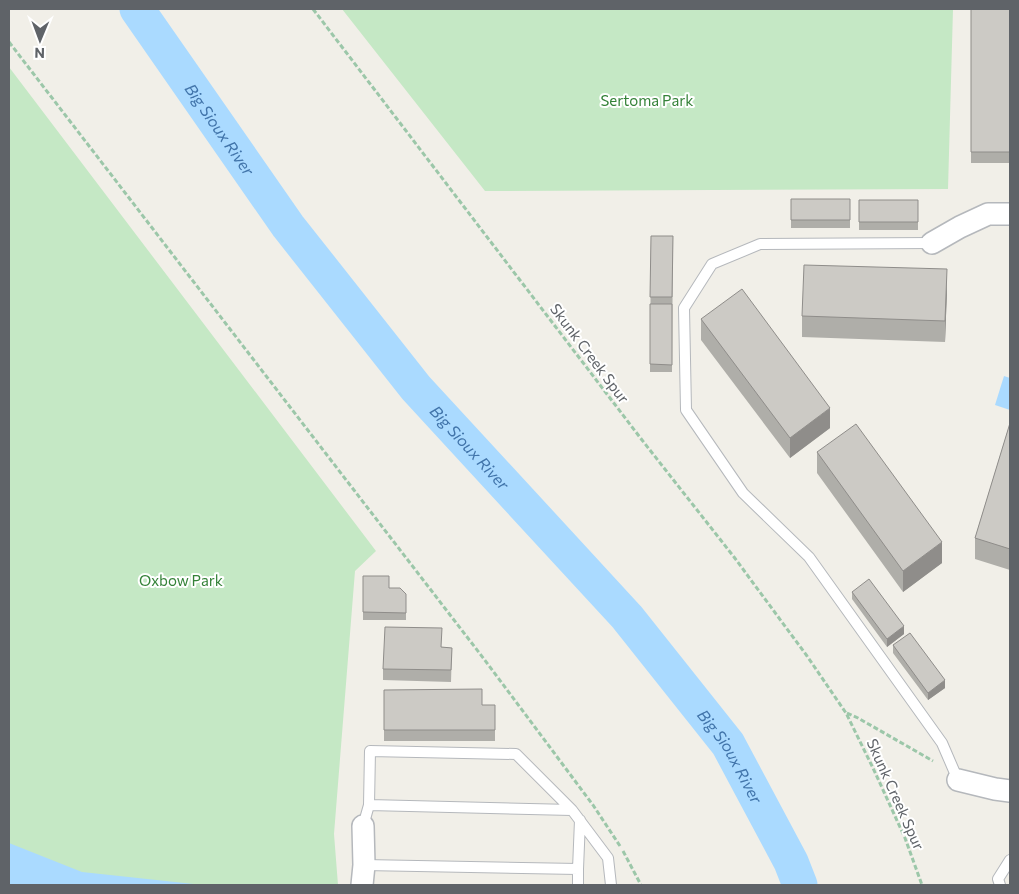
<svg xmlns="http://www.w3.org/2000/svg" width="1019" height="894" font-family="Commissioner,sans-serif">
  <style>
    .green { fill: #c5e8c5 }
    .water { fill: #aadaff }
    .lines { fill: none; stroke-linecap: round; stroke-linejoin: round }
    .river { stroke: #aadaff; stroke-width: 35 }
    .lane-casing { stroke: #b5b8bc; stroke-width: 12 }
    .street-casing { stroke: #b5b8bc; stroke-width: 24 }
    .path { stroke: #9cc7a9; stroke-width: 3; stroke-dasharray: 5 2.5; stroke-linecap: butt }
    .lane { stroke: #fff; stroke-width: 10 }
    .street { stroke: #fff; stroke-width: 21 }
    .wall { fill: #afaea9 }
    .shaded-wall { fill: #8f8d8a }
    .building { fill: #cccac5; stroke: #8f8d8a }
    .labels { text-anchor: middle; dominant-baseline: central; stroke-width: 4; stroke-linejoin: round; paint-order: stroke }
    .park-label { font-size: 15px; fill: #348238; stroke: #fff }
    .street-label { font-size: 15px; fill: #5f6368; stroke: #fff }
    .water-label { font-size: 16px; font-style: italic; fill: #4174aa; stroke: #fff }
  </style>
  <rect width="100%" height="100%" fill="#f1efe8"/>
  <!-- green -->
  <path class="green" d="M342,9H953L948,189L485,191Z
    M9,67L376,551L355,571L334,834L338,885H9Z"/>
  <!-- water -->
  <path class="water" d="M1004,376L1010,378V410L995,405Z
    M9,843L82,872L203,885H9Z"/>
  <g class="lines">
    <!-- river -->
    <path class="river" id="s1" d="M137,9L288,226L416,388L627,617L728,744L791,862L800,885"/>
    <!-- lane casing -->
    <g class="lane-casing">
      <path id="lane" d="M932,243L760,244L712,264L684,308L686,410L743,493L809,557L942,743L958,780
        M369,805L572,810L608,858L611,885
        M363,826L369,805L370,751L516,754L572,810
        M364,865L578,869V885
        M578,869L580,820
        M1000,885L998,879L1010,860"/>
    </g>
    <!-- street casing -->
    <g class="street-casing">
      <path id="street" d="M932,243L960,227L988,214H1010
        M958,780L995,789L1010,791
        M362,885L364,865L363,826"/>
    </g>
    <!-- path -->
    <path class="path" d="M313,9L642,440L734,557L807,656L846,713L873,768L905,838L922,885
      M9,42L484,659L593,805L620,846
      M847,713L858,718L933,761
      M623,851L641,885"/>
    <!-- lane -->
    <use href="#lane" class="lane"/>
    <!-- street -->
    <use href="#street" class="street"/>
  </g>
  <!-- wall -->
  <path class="wall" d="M971,9H1010V163H971Z
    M791,199H850V228H791Z
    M859,200H918V230H859Z
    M651,236H673L672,372H650Z
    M947,290L945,342L802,337V316Z
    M701,319L830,428L790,458L701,340Z
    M1010,423V570L975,559V538Z
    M817,452L942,563L903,592L817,473Z
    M363,576L389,588L406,594V620H363Z
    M852,592L904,634L887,647L852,599Z
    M893,645L945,688L928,700L893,653Z
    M442,647L452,648L451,682L383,680V669Z
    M384,690L482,705H495V741H384Z"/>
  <!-- shaded-wall -->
  <path class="shaded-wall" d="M947,269V290L945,342V321Z
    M830,408V428L790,458V438Z
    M942,542V563L903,592V571Z
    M904,626V634L887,647V639Z
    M945,680V688L928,700V693Z"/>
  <!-- building -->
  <path class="building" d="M971,9H1010V152H971Z
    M791,199H850V220H791Z
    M859,200H918V222H859Z
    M651,236H673L672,297H650Z
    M804,265L947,269L945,321L802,316Z
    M742,289L830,408L790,438L701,319Z
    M650,304H672V365L650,364Z
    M1010,423V549L975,538Z
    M856,424L942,542L903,571L817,452Z
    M363,576H389V588H400L406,594V613L363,612Z
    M869,579L904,626L887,639L852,592Z
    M385,627L442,628L441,647L452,648L451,670L383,669Z
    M910,633L945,680L928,693L893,645Z
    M482,689V705H495V730H384V690Z"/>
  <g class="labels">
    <!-- park labels -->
    <g class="park-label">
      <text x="647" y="100">Sertoma Park</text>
      <text x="181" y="580">Oxbow Park</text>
    </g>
    <!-- street labels -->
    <g class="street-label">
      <text transform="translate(590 353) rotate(53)">Skunk Creek Spur</text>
      <text transform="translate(896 794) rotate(66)">Skunk Creek Spur</text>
    </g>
    <!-- water labels -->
    <g class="water-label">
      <text stroke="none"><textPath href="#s1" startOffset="146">Big Sioux River</textPath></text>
      <text stroke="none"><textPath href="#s1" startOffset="551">Big Sioux River</textPath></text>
      <text stroke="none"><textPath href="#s1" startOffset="956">Big Sioux River</textPath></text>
    </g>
  </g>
  <!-- border -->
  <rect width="1019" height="894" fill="none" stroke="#5f6368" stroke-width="20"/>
  <!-- north arrow -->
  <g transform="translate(40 40) rotate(181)" stroke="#ffffff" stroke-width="4" paint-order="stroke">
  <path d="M0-4L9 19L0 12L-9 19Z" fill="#5f6368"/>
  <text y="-8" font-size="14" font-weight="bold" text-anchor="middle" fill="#5f6368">N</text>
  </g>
</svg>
